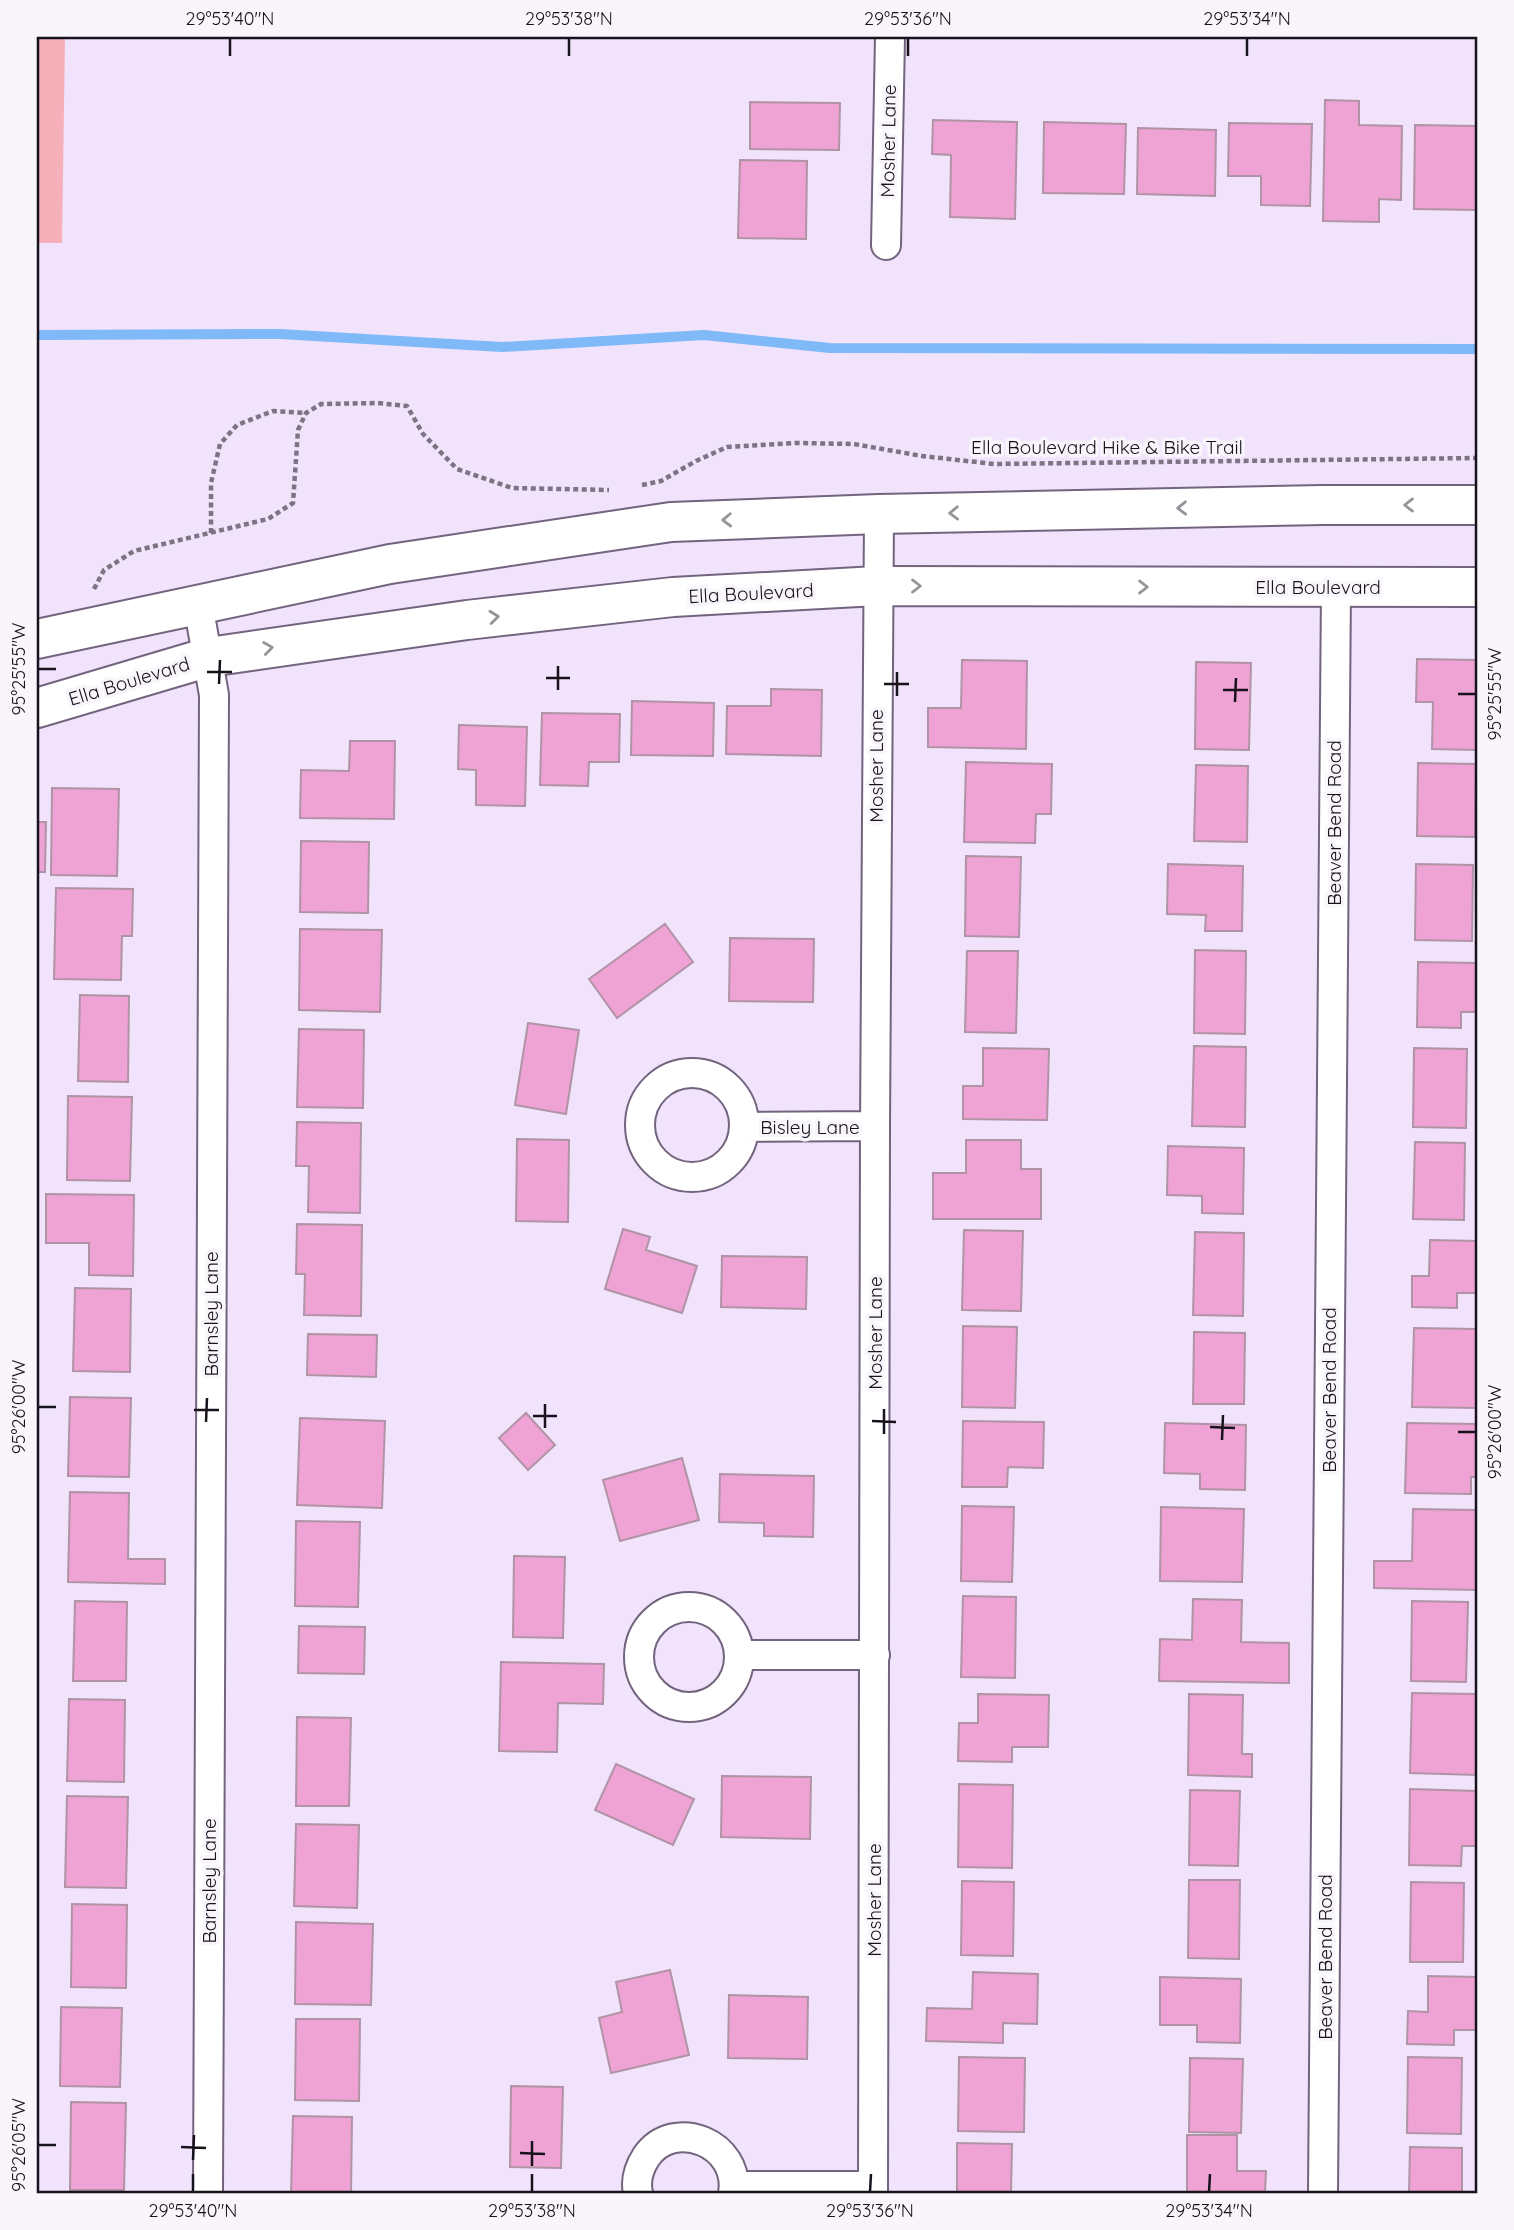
<svg xmlns="http://www.w3.org/2000/svg" width="1514" height="2230" font-family="Quicksand,sans-serif">
  <style>
    .green { fill: #f6b0ba }
    .lines { fill: none; stroke-linecap: round; stroke-linejoin: round }
    .stream { stroke: #7fb9f7; stroke-width: 10 }
    .building { fill: #eea3d4; stroke: #b193a6; stroke-width: 2 }
    .street-casing { stroke: #73647e; stroke-width: 32 }
    .secondary-casing { stroke: #73647e; stroke-width: 42 }
    .path { stroke: #7c7383; stroke-width: 4.5; stroke-dasharray: 5 3.5; stroke-linecap: butt }
    .street { stroke: #fff; stroke-width: 28 }
    .secondary { stroke: #fff; stroke-width: 38 }
    .oneway { stroke: #979499 }
    .ticks { fill: none; stroke: #18121c; stroke-width: 2.5 }
    .labels { text-anchor: middle; dominant-baseline: central; stroke-width: 7; stroke-linejoin: round; paint-order: stroke }
    .street-label { font-size: 19px; fill: #18121c; stroke: #f8f5fb }
    .neatline { fill: none; stroke: #18121c; stroke-width: 2.5 }
    .ticks-label { font-size: 18px; text-anchor: middle; fill: #18121c }
  </style>
  <rect width="100%" height="100%" fill="#f0e3fb"/>
  <!-- green -->
  <path class="green" d="M37,37H65L62,243H37Z"/>
  <g class="lines">
    <!-- stream -->
    <path class="stream" d="M37,335L280,334L502,347L704,335L830,348L1477,349"/>
  </g>
  <!-- building -->
  <path class="building" d="M1325,100L1359,101V125L1402,126L1401,200L1379,199V222L1323,221Z
    M750,102L840,103L839,150L750,149Z
    M933,120L1017,122L1015,219L950,217L951,155L932,154Z
    M1044,122L1126,124L1124,194L1043,193Z
    M1229,123L1312,124L1310,206L1261,205V176H1228Z
    M1415,125L1477,126V210L1414,209Z
    M1138,128L1216,130L1215,196L1137,194Z
    M740,160L807,161L806,239L738,238Z
    M1417,659L1477,660L1476,750L1432,749L1433,702H1416Z
    M962,660L1027,661L1026,749L928,747V708H961Z
    M1196,662L1251,663L1249,750L1195,749Z
    M771,689L822,690L821,756L726,754L727,706H771Z
    M632,701L714,703L713,756L631,755Z
    M542,713L620,714L619,762H589L588,786L540,785Z
    M459,725L527,727L525,806L476,805V770L458,769Z
    M350,741H395L394,819L300,818L301,770L349,771Z
    M966,762L1052,764L1051,814H1036L1035,843L964,842Z
    M1418,763L1476,764L1475,837L1417,836Z
    M1196,765L1248,766L1247,842L1194,841Z
    M52,788L119,789L117,876L51,875Z
    M37,822H46L45,872H37Z
    M301,841L369,842L368,913L300,912Z
    M966,856L1021,857L1019,937L965,936Z
    M1168,864L1243,866L1242,931H1205L1206,915L1167,914Z
    M1416,864L1473,865L1472,941L1415,940Z
    M56,888L133,889L132,936H122L121,980L54,979Z
    M665,924L693,962L617,1018L589,979Z
    M300,929L382,930L380,1012L299,1010Z
    M730,938L814,939L813,1002L729,1001Z
    M1195,950L1246,951L1245,1034L1194,1033Z
    M967,951H1018L1016,1033L965,1032Z
    M1418,962L1477,963V1012H1461V1028L1417,1027Z
    M80,995L129,996L128,1082L78,1081Z
    M528,1023L579,1030L566,1114L515,1105Z
    M299,1029L364,1030L363,1108L297,1107Z
    M1194,1046L1246,1047L1245,1127L1192,1126Z
    M983,1048L1049,1049L1047,1120L963,1119V1086H983Z
    M1414,1048L1467,1049L1466,1128L1413,1127Z
    M68,1096L132,1097L130,1181L67,1180Z
    M297,1122L361,1123L360,1213L308,1212L309,1166H296Z
    M517,1139L569,1140L568,1222L516,1221Z
    M966,1140H1021V1169H1041V1219H933V1173H966Z
    M1415,1142L1465,1143L1464,1220L1413,1219Z
    M1168,1146L1244,1148L1243,1214L1202,1213V1196L1167,1195Z
    M46,1194L134,1195L133,1276L89,1275V1243H46Z
    M297,1224L362,1225L361,1316L304,1315L305,1274H296Z
    M623,1229L650,1237L646,1250L697,1266L682,1313L605,1289Z
    M964,1230L1023,1231L1021,1311L962,1310Z
    M1195,1232L1244,1233L1243,1316L1193,1315Z
    M1430,1240L1477,1241V1293H1457V1308L1412,1307V1276H1429Z
    M722,1256L807,1257L806,1309L721,1307Z
    M75,1288L131,1289L130,1372L73,1371Z
    M963,1326L1017,1327L1015,1408L962,1407Z
    M1414,1328L1477,1329V1408L1412,1407Z
    M1194,1332L1245,1333L1244,1404H1193Z
    M308,1334L377,1335L376,1377L307,1375Z
    M70,1397L131,1398L129,1477L68,1476Z
    M526,1413L555,1445L528,1470L499,1438Z
    M300,1418L385,1421L382,1508L297,1505Z
    M963,1421L1044,1422L1043,1468L1008,1467L1007,1487H962Z
    M1165,1423L1246,1425L1245,1490L1200,1489V1474L1164,1473Z
    M1407,1423L1477,1424V1477H1471V1494L1405,1493Z
    M682,1458L699,1520L620,1541L603,1480Z
    M720,1474L814,1476L813,1537L764,1536V1523L719,1522Z
    M70,1492L129,1493L128,1559H165V1584L68,1582Z
    M962,1506L1014,1507L1012,1582L961,1581Z
    M1161,1507L1244,1509L1242,1582L1160,1581Z
    M1413,1509L1477,1510V1590L1374,1588V1561H1412Z
    M296,1521L360,1522L358,1607L295,1606Z
    M514,1556L565,1557L563,1638L513,1637Z
    M963,1596L1016,1597L1015,1678L961,1677Z
    M1193,1599L1242,1600L1241,1642L1289,1643V1683L1159,1681L1160,1639L1192,1640Z
    M75,1601L127,1602L126,1681H73Z
    M1412,1601L1468,1602L1466,1682L1411,1681Z
    M299,1626L365,1627L364,1674L298,1673Z
    M501,1662L604,1664L603,1704L558,1703L557,1752L499,1751Z
    M1412,1693L1477,1694V1775L1410,1773Z
    M978,1694L1049,1695L1048,1747H1012V1762L958,1761L959,1723H978Z
    M1189,1694L1243,1695L1242,1754H1252V1777L1188,1775Z
    M69,1699L125,1700L124,1782L67,1781Z
    M297,1717L351,1718L349,1806H296Z
    M616,1764L694,1799L673,1845L595,1810Z
    M722,1776L811,1777L810,1839L721,1837Z
    M959,1784L1013,1785L1012,1868L958,1867Z
    M1410,1789L1477,1791V1846H1462L1461,1866L1409,1865Z
    M1190,1790L1240,1791L1238,1866L1189,1865Z
    M67,1796L128,1797L126,1888L65,1887Z
    M296,1824L359,1825L357,1908L294,1906Z
    M1189,1880H1240L1239,1959L1188,1958Z
    M962,1881L1014,1882L1013,1956L961,1955Z
    M1411,1882L1464,1883L1463,1962H1410Z
    M72,1904L127,1905L126,1988L71,1987Z
    M296,1922L373,1924L371,2005L295,2004Z
    M670,1970L689,2055L611,2073L599,2018L622,2012L616,1982Z
    M973,1972L1038,1974L1037,2024L1003,2023V2043L926,2041L927,2008L972,2009Z
    M1428,1976L1477,1977V2030H1454V2045L1407,2044L1408,2011L1428,2012Z
    M1160,1977L1241,1979L1240,2043L1197,2042V2025H1160Z
    M729,1995L808,1997L807,2059L728,2058Z
    M61,2007L122,2008L120,2087L60,2086Z
    M296,2019H360L359,2101L295,2100Z
    M959,2057L1025,2058L1024,2132L958,2131Z
    M1408,2057L1462,2058L1461,2134L1407,2133Z
    M1190,2058L1243,2059L1241,2133L1189,2132Z
    M511,2086L563,2087L561,2168L510,2167Z
    M71,2102L126,2103L124,2190H70Z
    M293,2116L352,2117L351,2193H291Z
    M1187,2135H1237V2171H1266L1265,2193H1187Z
    M957,2143L1012,2144L1011,2193H957Z
    M1410,2147L1462,2148V2193H1409Z"/>
  <g class="lines">
    <!-- street casing -->
    <g class="street-casing">
      <path id="street" d="M886,245L890,37
        M198,604L214,695L208,2193
        M640 1125a52 52 0 1 1 104 0a52 52 0 1 1-104 0Z
        M745,1127L875,1126
        M639 1657a50 50 0 1 1 100 0a50 50 0 1 1-100 0Z
        M739,1655H875
        M734,2186H873
        M638,2193C635,2180 639,2168 646,2157C674,2116 741,2144 733,2193
        M873,2193L875,1126L879,514
        M1323,2193L1336,587"/>
    </g>
    <!-- secondary casing -->
    <g class="secondary-casing">
      <path id="secondary" d="M37,639L390,564L671,522L879,514L1323,505H1477
        M37,708L209,657L467,620L673,597L877,586L1477,587"/>
    </g>
    <!-- path -->
    <path class="path" d="M642,485L661,481L696,461L727,447L796,443L854,444L922,456L994,464L1477,458
      M211,533V483L220,444L237,425L273,411L306,413
      M94,589L104,570L134,551L268,519L293,503L298,430L306,413L321,404L377,403L407,406L423,434L457,469L512,488L609,490"/>
    <!-- street -->
    <use href="#street" class="street"/>
    <!-- secondary -->
    <use href="#secondary" class="secondary"/>
  </g>
  <!-- one-way arrows -->
  <defs><path id="oneway-chevron" d="M-2-3.5L2.5 0L-2 3.5" fill="none" stroke-width="1.6" stroke-linecap="round" stroke-linejoin="round" transform="scale(1.75)"/></defs>
  <g class="oneway">
    <use href="#oneway-chevron" transform="translate(1409 505) rotate(-180)"/>
    <use href="#oneway-chevron" transform="translate(1182 508) rotate(179)"/>
    <use href="#oneway-chevron" transform="translate(954 513) rotate(179)"/>
    <use href="#oneway-chevron" transform="translate(727 520) rotate(178)"/>
    <use href="#oneway-chevron" transform="translate(916 586)"/>
    <use href="#oneway-chevron" transform="translate(1143 587)"/>
    <use href="#oneway-chevron" transform="translate(494 617) rotate(-6)"/>
    <use href="#oneway-chevron" transform="translate(268 648) rotate(-8)"/>
  </g>
  <!-- ticks -->
  <path class="ticks" d="M230,56V38M569,56V38M908,56V38M1247,56V38M38,669H56M207,672H232M546,678H570M219,684L220,660M884,684H909M558,690V666M1223,690H1248M1458,694H1476M897,696V672M1235,702L1236,678M38,1407H56M194,1410H219M533,1416H557M872,1421L896,1422M206,1422L207,1398M1210,1427L1235,1428M545,1428V1404M1458,1432H1476M884,1434V1409M1222,1440L1223,1415M38,2145H56M181,2147L206,2148M520,2153L545,2154M193,2160L194,2135M532,2166V2141M193,2192V2174M532,2192V2174M870,2192L871,2174M1209,2192L1210,2174"/>
  <g class="labels">
    <!-- street labels -->
    <g class="street-label">
      <text transform="translate(888 141) rotate(-89)">Mosher Lane</text>
      <text x="1107" y="447">Ella Boulevard Hike &amp; Bike Trail</text>
      <text x="1318" y="587">Ella Boulevard</text>
      <text transform="translate(751 593) rotate(-3)">Ella Boulevard</text>
      <text transform="translate(129 681) rotate(-17)">Ella Boulevard</text>
      <text transform="translate(876 766) rotate(-90)">Mosher Lane</text>
      <text transform="translate(1334 823) rotate(-90)">Beaver Bend Road</text>
      <text x="810" y="1127">Bisley Lane</text>
      <text transform="translate(211 1314) rotate(-90)">Barnsley Lane</text>
      <text transform="translate(875 1333) rotate(-90)">Mosher Lane</text>
      <text transform="translate(1329 1390) rotate(-90)">Beaver Bend Road</text>
      <text transform="translate(209 1881) rotate(-90)">Barnsley Lane</text>
      <text transform="translate(874 1900) rotate(-90)">Mosher Lane</text>
      <text transform="translate(1325 1957) rotate(-90)">Beaver Bend Road</text>
    </g>
  </g>
  <!-- border -->
  <rect width="1514" height="2230" fill="none" stroke="#f8f5fb" stroke-width="77"/>
  <rect x="38" y="38" width="1438" height="2154" class="neatline"/>
  <g class="ticks-label">
    <text x="230" y="25">29°53'40"N</text>
    <text x="569" y="25">29°53'38"N</text>
    <text x="908" y="25">29°53'36"N</text>
    <text x="1247" y="25">29°53'34"N</text>
    <text transform="translate(19 669) rotate(-90)" y="6">95°25'55"W</text>
    <text transform="translate(1495 694) rotate(-90)" y="6">95°25'55"W</text>
    <text transform="translate(19 1407) rotate(-90)" y="6">95°26'00"W</text>
    <text transform="translate(1495 1432) rotate(-90)" y="6">95°26'00"W</text>
    <text transform="translate(19 2145) rotate(-90)" y="6">95°26'05"W</text>
    <text x="193" y="2217">29°53'40"N</text>
    <text x="532" y="2217">29°53'38"N</text>
    <text x="870" y="2217">29°53'36"N</text>
    <text x="1209" y="2217">29°53'34"N</text>
  </g>
</svg>
